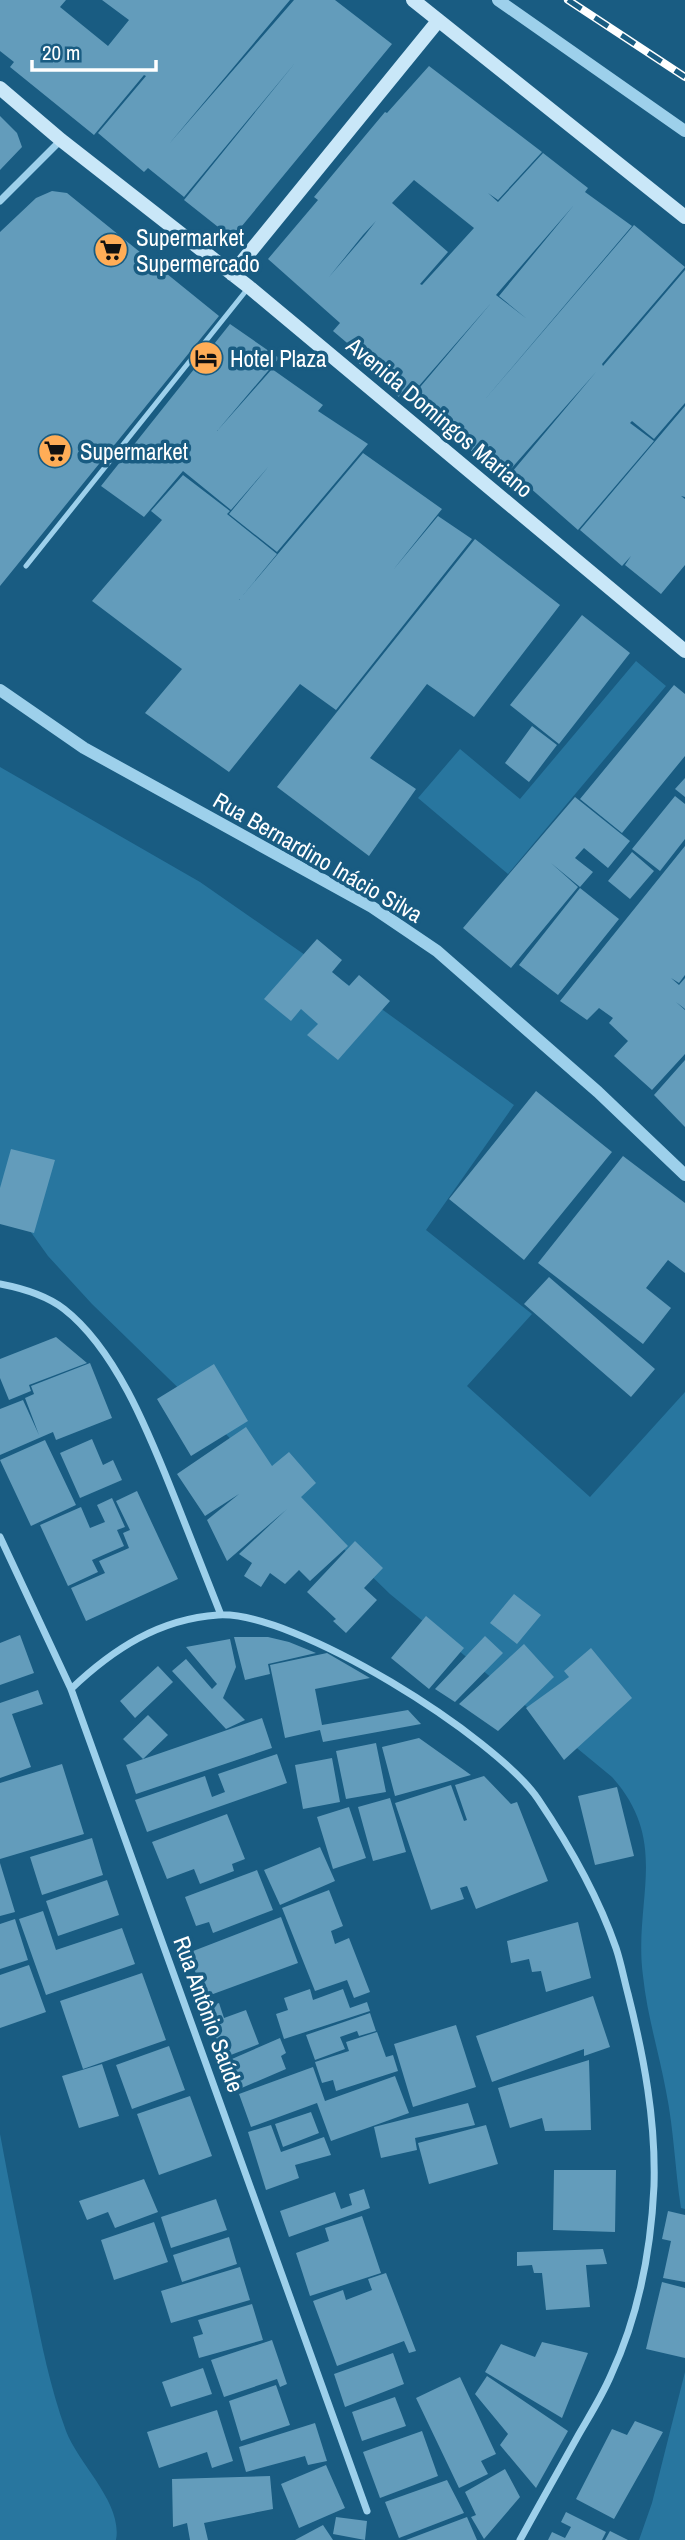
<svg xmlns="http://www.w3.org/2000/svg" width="685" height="2540" font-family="'Archivo Narrow',sans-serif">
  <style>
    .green { fill: #28769f }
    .building { fill: #639cbb; fill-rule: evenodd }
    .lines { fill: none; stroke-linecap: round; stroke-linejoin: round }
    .service { stroke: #9dd0eb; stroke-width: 5 }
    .minor { stroke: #9dd0eb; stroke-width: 7 }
    .tertiary { stroke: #9dd0eb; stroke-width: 12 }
    .secondary { stroke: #c9e7f8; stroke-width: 14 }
    .rail-casing { stroke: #fff; stroke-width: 8 }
    .rail { stroke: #195c82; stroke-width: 5; stroke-dasharray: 16; stroke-linecap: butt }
    .labels { text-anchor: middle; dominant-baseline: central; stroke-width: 7; stroke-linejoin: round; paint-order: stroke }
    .poi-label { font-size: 23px; fill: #fff; stroke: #195c82; text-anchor: start }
    .street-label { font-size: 23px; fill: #fff; stroke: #195c82 }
  </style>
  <rect width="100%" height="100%" fill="#195c82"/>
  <!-- green -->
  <path class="green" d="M636,661L666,686L508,874L418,798L460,749L520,799Z
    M0,767L200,882L354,989L514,1105L426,1230L532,1314L467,1386L590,1497L685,1392V2209L681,2208C675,2170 674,2130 666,2091C659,2053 647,2015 643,1976C633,1901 671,1843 612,1777L390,1594L92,1304L48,1256L0,1189Z
    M0,2134C10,2188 21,2242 32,2296C41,2342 50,2387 66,2431C79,2465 123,2503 116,2540H0Z
    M685,2372V2540H639L652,2503Z"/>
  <!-- building -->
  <path class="building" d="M0,0H66L60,7L108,46L129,20L102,0H290L169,144L294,0H335L392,44L232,238L184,200L295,63L184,197L148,168L144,172L98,133L146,76L144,75L94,135L10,67L14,62L0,51Z
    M429,66L542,152L498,200L488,193L498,202L543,153L588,188L585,192L632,226L481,404L634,225L685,267L602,364L603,366L685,270V403L654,439L632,421L630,423L654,441L578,530L512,472L596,372L503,478L410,399L492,302L405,402L354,359L359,353L333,331L340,323L268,259L318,200L314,197L354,149L385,112L387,113ZM414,180L474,228L422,285L420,284L448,252L392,203ZM574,205L499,296L527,319L496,295ZM376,221L365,235L329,277L363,235Z
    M0,116L17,133L22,147L0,170Z
    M52,191L67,193L219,316L0,586V232L36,198Z
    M230,324L279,358L217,431L272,369L323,405L318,411L368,444L277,552L229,514L269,466L231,510L183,471L144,517L101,486Z
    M685,406V497L681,496L685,499V565L661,594L625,565L631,556L622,566L580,530Z
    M363,453L442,509L393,570L438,516L472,539L336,710L300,684L229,772L145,713L182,669L92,601L162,520L151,511L183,475L230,511L227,514L277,554L239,600Z
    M475,539L560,605L474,717L427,684L370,758L416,789L369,856L277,787Z
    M582,615L630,653L559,744L510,705Z
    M674,685L685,694V756L622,833L580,799Z
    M532,726L557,745L529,782L505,763Z
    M685,778V797L675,789Z
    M675,796L685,804V839L660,871L632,849Z
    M575,797L630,841L608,868L584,848L575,858L593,872L580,887L551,863L578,887L511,968L463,928Z
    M685,846V975L679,983L671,978L679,985L685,978V1009L676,1002L685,1010V1054L652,1090L614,1056L628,1041L609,1023L613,1018L599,1008L587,1020L560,1001Z
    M632,852L654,871L630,899L608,881Z
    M580,888L619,919L558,995L519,965Z
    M317,939L342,960L332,972L349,986L359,975L390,1001L338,1060L307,1035L318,1024L301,1009L291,1021L264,999Z
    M685,1060V1127L654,1095Z
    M536,1091L612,1152L524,1260L449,1199Z
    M11,1149L55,1160L34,1233L0,1224V1188Z
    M623,1156L685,1203V1273L668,1260L646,1288L671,1308L643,1344L538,1263Z
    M549,1277L655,1369L631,1397L524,1304Z
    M56,1337L87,1363L29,1385L31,1391L9,1400L0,1378V1359Z
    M90,1363L112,1418L56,1440L53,1432L0,1455V1409L23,1400L39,1435L25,1398L34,1394L31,1386Z
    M214,1364L248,1421L191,1456L157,1399Z
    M246,1427L272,1466L289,1452L316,1483L301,1497L348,1546L310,1581L299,1570L285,1584L270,1573L261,1587L244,1576L252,1563L239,1554L287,1509L227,1561L207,1520L239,1494L205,1516L177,1474Z
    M92,1439L103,1465L113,1460L122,1480L80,1498L60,1453Z
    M45,1440L76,1505L31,1526L0,1460Z
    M137,1491L178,1579L86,1621L71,1588L105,1573L99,1561L129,1548L123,1533L130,1530L116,1501Z
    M112,1498L125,1527L117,1530L124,1546L92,1560L98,1572L68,1586L40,1525L81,1507L90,1528L105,1522L97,1505Z
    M355,1541L383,1568L364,1588L377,1600L346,1633L333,1621L336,1619L307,1592Z
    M514,1594L541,1615L517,1644L490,1623Z
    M426,1616L464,1648L429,1689L391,1658Z
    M20,1635L34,1673L0,1685V1643Z
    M485,1636L503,1653L455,1702L435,1689Z
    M234,1637H268L289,1642L316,1653L268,1664L270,1674L245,1680Z
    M230,1639L236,1667L223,1698L245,1720L226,1729L172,1671L186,1659L212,1689L217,1684L186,1647Z
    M524,1644L554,1677L498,1731L459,1704Z
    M591,1648L632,1698L564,1760L526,1708L569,1677L564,1671Z
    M327,1653L370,1678L315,1689L322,1725L408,1710L421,1724L323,1742L320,1730L285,1738L270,1665Z
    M158,1666L173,1682L135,1718L120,1701Z
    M38,1690L43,1704L12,1714L31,1767L0,1778V1703Z
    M148,1715L168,1735L143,1759L123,1739Z
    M262,1718L272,1748L136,1794L126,1765Z
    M419,1738L471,1775L395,1796L382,1747Z
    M376,1743L386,1792L346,1799L336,1751Z
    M277,1754L287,1783L147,1832L135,1800L205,1776L212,1797L225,1792L218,1774Z
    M332,1758L340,1802L303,1809L295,1765Z
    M62,1764L84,1834L0,1859V1783Z
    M484,1776L511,1804L517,1802L548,1881L476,1909L467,1886L460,1888L464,1899L431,1910L395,1803L451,1785L464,1821L467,1820L455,1785Z
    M617,1787L634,1856L595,1865L578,1796Z
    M390,1798L406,1852L373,1861L358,1807Z
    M349,1807L366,1858L333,1869L317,1817Z
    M227,1814L245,1859L232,1864L234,1871L200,1884L194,1869L167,1879L152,1842Z
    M92,1838L103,1875L42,1895L30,1857Z
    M320,1847L335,1881L280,1905L264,1870Z
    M0,1863L15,1912L0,1916Z
    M257,1870L273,1910L213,1933L209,1922L196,1926L185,1897Z
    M107,1880L119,1915L58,1936L46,1901Z
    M329,1890L343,1926L331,1931L335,1944L349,1938L370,1992L354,1998L347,1980L315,1991L282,1908Z
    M43,1911L56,1950L122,1928L135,1964L46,1995L19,1919Z
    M281,1917L298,1963L205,1997L188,1953Z
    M15,1919L28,1960L0,1969V1924Z
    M578,1922L591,1978L546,1992L541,1971L532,1972L529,1959L511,1963L507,1941Z
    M29,1965L46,2012L0,2028V1975Z
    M142,1973L166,2040L83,2069L60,2001Z
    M310,1989L313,2000L343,1989L350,2008L367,2002L370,2011L284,2039L276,2014L288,2010L284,1998Z
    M593,1996L610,2047L584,2056V2049L492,2082L476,2036Z
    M219,2003L224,2018L246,2010L259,2044L223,2058L205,2008Z
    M370,2013L376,2031L359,2036L357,2031L340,2037L345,2049L315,2060L306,2035Z
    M456,2025L476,2087L413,2107L394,2044Z
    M377,2032L386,2057L393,2055L398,2071L336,2091L333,2080L322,2083L315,2062L349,2051L346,2042Z
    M280,2038L286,2053L281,2056L286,2069L237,2090L225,2062Z
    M169,2046L185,2090L132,2109L116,2065Z
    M589,2060L591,2130L545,2131L542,2118L510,2128L498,2088Z
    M102,2064L119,2116L79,2128L62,2076Z
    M313,2067L325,2101L395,2076L409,2113L331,2141L317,2103L251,2127L239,2094Z
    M190,2096L212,2156L159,2175L137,2114Z
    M468,2103L475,2125L415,2138L417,2150L381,2158L374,2127Z
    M311,2112L319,2133L283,2147L275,2124Z
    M271,2125L281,2152L324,2137L331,2155L295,2165L299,2178L266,2190L248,2132Z
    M486,2125L498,2164L429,2184L418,2143Z
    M554,2170H616L615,2232L553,2230Z
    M144,2179L158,2212L115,2228L108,2212L87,2220L79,2201Z
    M364,2189L370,2208L289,2237L280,2211L335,2192L341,2209L352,2205L349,2194Z
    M216,2199L227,2230L171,2248L161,2217Z
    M668,2211L685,2215V2282L663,2278L671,2241L662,2239Z
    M362,2216L381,2273L310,2296L296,2253L329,2241L325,2228Z
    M154,2222L168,2262L114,2280L101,2240Z
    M229,2237L237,2264L182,2282L173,2255Z
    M603,2249L607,2264L586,2265L590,2307L546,2310L542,2273H534L532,2265L517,2266V2252Z
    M240,2267L250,2300L171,2323L161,2291Z
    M386,2273L416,2351L409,2353L404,2341L337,2366L313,2301L343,2290L346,2300L372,2290L368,2279Z
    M662,2282L685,2288V2358L646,2349Z
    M252,2304L263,2340L199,2358L193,2337L203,2334L198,2320Z
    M272,2340L287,2384L280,2387L277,2379L224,2397L211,2360Z
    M542,2342L588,2353L562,2418L485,2372L501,2344L535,2357Z
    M393,2353L404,2384L345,2407L334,2374Z
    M203,2368L212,2394L171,2407L162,2382Z
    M487,2376L568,2431L536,2488L500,2445L508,2434L475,2394Z
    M460,2377L496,2454L481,2461L488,2474L459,2488L416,2398Z
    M276,2385L290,2425L241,2441L229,2401Z
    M395,2397L406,2426L362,2441L352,2412Z
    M217,2410L233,2461L212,2468L207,2452L159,2468L147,2432Z
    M635,2421L663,2432L614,2519L576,2499L612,2429L627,2435Z
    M315,2423L327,2461L308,2465L305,2456L246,2472L239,2447Z
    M422,2431L438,2476L380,2498L363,2452Z
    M326,2465L345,2508L299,2528L281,2484Z
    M505,2469L520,2497L484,2539L471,2517L476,2515L465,2492Z
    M270,2476L273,2509L204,2523L208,2540H190L187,2523L173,2527L172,2479Z
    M447,2480L464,2513L399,2538L385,2502Z
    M566,2512L606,2532L602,2540H548L552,2532L565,2538L571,2527L561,2522Z
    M336,2517L367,2521L365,2540L333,2534Z
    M467,2517L477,2540H406Z
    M323,2525L333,2540H295Z
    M610,2531L628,2540H605Z"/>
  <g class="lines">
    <!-- service -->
    <path class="service" d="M26,566L249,287"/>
    <!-- minor -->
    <path class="minor" d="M0,201L61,140
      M0,1284C21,1288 47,1296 64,1309C118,1351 151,1439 176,1501C191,1539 206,1577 221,1615
      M0,1537L71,1689L367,2511
      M71,1689C113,1649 159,1619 218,1615C294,1610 496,1737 538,1799C569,1845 598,1896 616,1948C621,1963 624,1979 628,1994C644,2057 656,2121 654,2186C651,2250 638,2317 611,2375C602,2396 590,2415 579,2434C559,2470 539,2505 520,2540"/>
    <!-- tertiary -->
    <path class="tertiary" d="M498,0L685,131
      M0,690L84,748L372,907L437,951L598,1092L685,1175"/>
    <!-- secondary -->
    <path class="secondary" d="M413,0L685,217
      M0,88L61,140L249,287L685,651
      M232,274L438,21"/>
    <!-- rail casing -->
    <g class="rail-casing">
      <path id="rail" d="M568,0L685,77"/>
    </g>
    <!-- rail -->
    <use href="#rail" class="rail"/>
  </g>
  <!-- icons -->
  <defs>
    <g id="supermarket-disc" transform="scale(1.75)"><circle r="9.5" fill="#ffad57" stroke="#195c82"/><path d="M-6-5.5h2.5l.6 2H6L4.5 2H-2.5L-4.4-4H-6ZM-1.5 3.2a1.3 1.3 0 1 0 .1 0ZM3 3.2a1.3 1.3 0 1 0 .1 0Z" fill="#111"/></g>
    <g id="hotel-disc" transform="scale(1.75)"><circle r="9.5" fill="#ffad57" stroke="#195c82"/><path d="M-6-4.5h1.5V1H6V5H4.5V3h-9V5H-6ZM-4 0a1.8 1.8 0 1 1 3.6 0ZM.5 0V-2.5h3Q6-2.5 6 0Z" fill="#111"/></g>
  </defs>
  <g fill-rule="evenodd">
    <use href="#supermarket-disc" x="111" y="250"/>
    <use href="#hotel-disc" x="206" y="358"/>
    <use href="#supermarket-disc" x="55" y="451"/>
  </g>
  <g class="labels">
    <!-- poi labels -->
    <g class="poi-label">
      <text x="136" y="237">Supermarket<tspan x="136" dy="26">Supermercado</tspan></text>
      <text x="230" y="358">Hotel Plaza</text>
      <text x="80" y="451">Supermarket</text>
    </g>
    <!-- street labels -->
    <g class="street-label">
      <text transform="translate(440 417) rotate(40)">Avenida Domingos Mariano</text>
      <text transform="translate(318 857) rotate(30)">Rua Bernardino Inácio Silva</text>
      <text transform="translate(209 2014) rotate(70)">Rua Antônio Saúde</text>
    </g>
  </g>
  <!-- scale -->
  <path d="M32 60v10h124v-10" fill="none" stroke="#ffffff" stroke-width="3.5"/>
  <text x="42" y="60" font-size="21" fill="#ffffff" stroke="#195c82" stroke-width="5" paint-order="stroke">20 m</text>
</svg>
